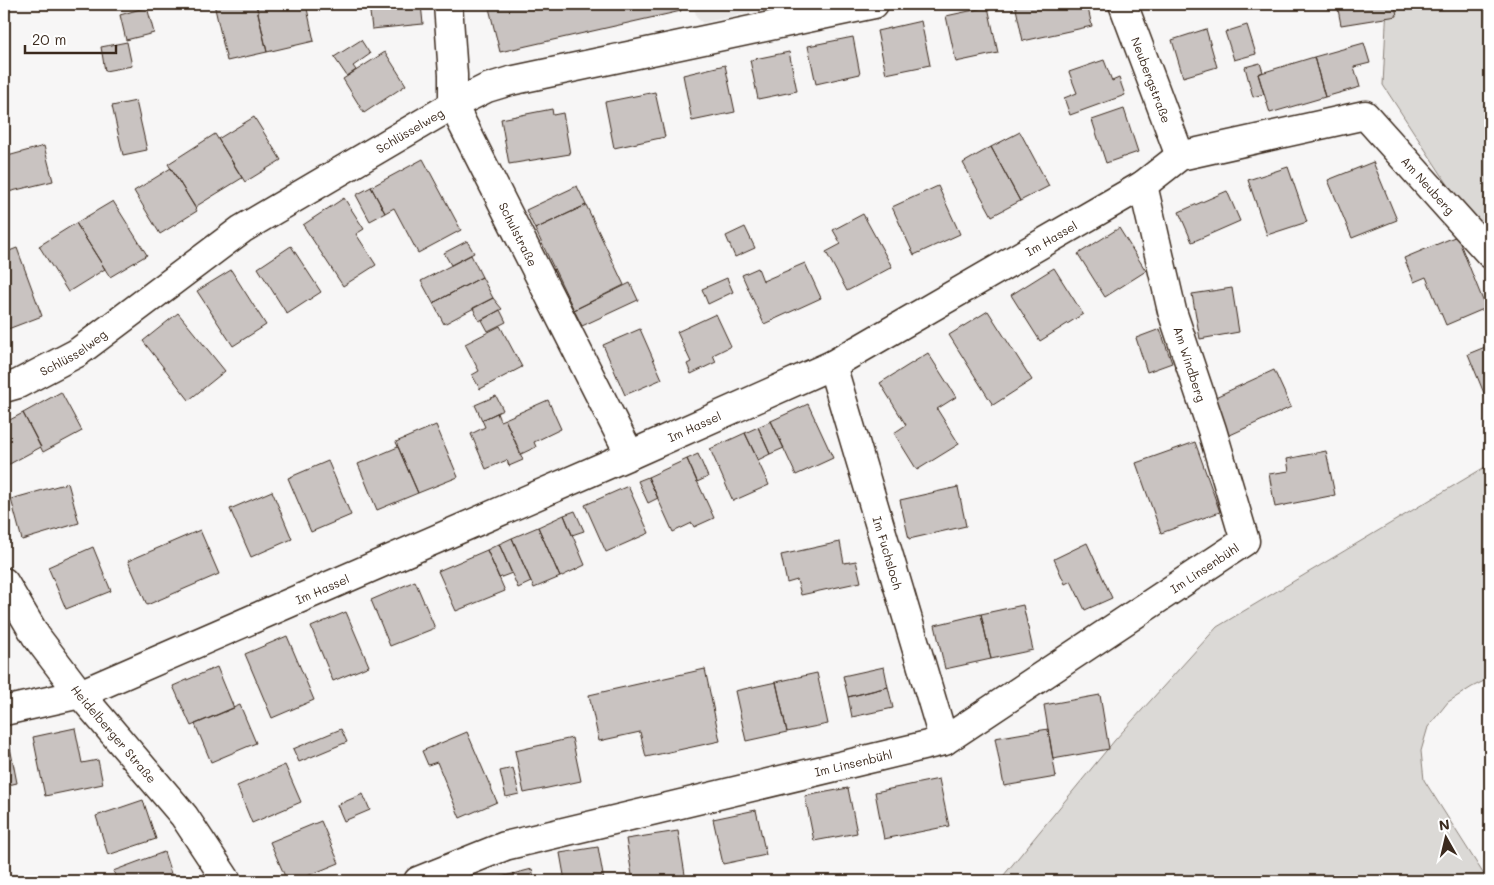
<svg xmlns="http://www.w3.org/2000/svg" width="1494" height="885" font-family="Mali,sans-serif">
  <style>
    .built { fill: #e9e7e6 }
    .green { fill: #dbd9d6; stroke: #8b827a }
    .building { fill: #c9c3c1; stroke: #3b2a1e }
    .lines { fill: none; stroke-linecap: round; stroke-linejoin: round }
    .minor-casing { stroke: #3b2a1e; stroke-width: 31 }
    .minor { stroke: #fff; stroke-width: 28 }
    .labels { text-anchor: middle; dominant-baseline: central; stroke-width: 4; stroke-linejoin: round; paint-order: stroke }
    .street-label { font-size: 12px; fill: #3b2a1e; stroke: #fff }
  </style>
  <rect width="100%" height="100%" fill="#f7f6f6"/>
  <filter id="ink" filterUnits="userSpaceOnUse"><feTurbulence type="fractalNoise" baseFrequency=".02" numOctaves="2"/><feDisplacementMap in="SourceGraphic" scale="10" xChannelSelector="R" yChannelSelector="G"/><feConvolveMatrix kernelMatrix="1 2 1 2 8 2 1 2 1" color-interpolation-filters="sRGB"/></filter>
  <g filter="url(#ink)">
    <!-- built -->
    <path class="built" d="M693,4H787L703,23L697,18Z"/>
    <!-- green -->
    <path class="green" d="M1387,4H1490V249L1383,85Z
      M1490,464V678L1472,687L1448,702L1428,727L1421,751L1424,780L1488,881H999L1115,740L1217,627Z"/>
    <!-- building -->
    <path class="building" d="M214,4H256L267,52L227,61Z
      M256,4H306L314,41L267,52Z
      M369,4H421L423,24L372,29Z
      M488,4H680L681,11L500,52Z
      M1015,4H1087L1092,26L1023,41Z
      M1337,4H1395L1397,16L1341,25Z
      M147,7L154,33L126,40L120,15Z
      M988,7L998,53L956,62L946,16Z
      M921,21L930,65L886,74L877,31Z
      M1247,25L1256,54L1234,60L1225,32Z
      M1206,29L1217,67L1183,77L1172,40Z
      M853,37L860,74L816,84L808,46Z
      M361,40L370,54L353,66L356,70L347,76L334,57Z
      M127,42L132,66L105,71L101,47Z
      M1364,43L1370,63L1354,67L1360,87L1325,97L1314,57Z
      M385,52L406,85L364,113L343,79Z
      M789,52L797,91L758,99L750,60Z
      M1314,57L1325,97L1270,113L1258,74Z
      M1104,60L1112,81L1119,78L1125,95L1070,115L1064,98L1077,93L1069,72Z
      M1260,63L1263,72L1258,74L1264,94L1253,97L1245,67Z
      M725,65L735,112L692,121L683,75Z
      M655,92L665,137L614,148L605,102Z
      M136,101L147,150L123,155L112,106Z
      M552,109L553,115L563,113L570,154L509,164L501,119Z
      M1124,109L1138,152L1106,163L1092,120Z
      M254,117L281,160L245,182L218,139Z
      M1020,132L1049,186L1020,201L991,147Z
      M215,134L242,178L195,207L168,164Z
      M44,146L53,181L4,193V157Z
      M991,147L1020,201L992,216L963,163Z
      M423,159L461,230L418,253L394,208L385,213L371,187Z
      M1373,162L1397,220L1352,238L1328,180Z
      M1288,167L1307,222L1267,235L1248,180Z
      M171,168L197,211L160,234L134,191Z
      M577,186L586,205L535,229L526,210Z
      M938,186L960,234L914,255L892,207Z
      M371,187L385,213L370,221L356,195Z
      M1227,191L1240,221L1192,242L1179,212Z
      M344,198L364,229L356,234L376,265L343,286L303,225Z
      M113,201L147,255L110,277L76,223Z
      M586,205L624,285L574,310L535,229Z
      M863,214L892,267L847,291L826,252L841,244L833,230Z
      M76,223L105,269L68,292L39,246Z
      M745,227L755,248L735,257L726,236Z
      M1119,228L1146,271L1105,297L1078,254Z
      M1457,236L1486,308L1446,325L1426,277L1414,282L1404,258Z
      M467,241L474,253L451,265L444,253Z
      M291,246L321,292L287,314L258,268Z
      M17,248L42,316L8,329L4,317V253Z
      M471,255L482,277L433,303L421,281Z
      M805,263L821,298L764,324L742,275L758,268L763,281Z
      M1054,268L1083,314L1040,341L1011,295Z
      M231,270L266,325L233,346L197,291Z
      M482,277L493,298L444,324L433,303Z
      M727,278L733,292L708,304L702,289Z
      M630,283L638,300L582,326L574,310Z
      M1232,288L1239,332L1200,339L1192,294Z
      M493,298L502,309L479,321L473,308Z
      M500,310L506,322L488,331L482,320Z
      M988,311L1032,380L993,405L949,335Z
      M178,313L225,371L189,400L143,341Z
      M716,314L731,346L713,355L716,362L691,374L687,364L691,362L677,332Z
      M500,326L522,367L480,389L472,375L479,371L465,344Z
      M640,329L662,379L625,395L603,345Z
      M1160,329L1172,363L1147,372L1136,338Z
      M1490,345V396L1486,398L1468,354Z
      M928,353L956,397L937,409L959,444L917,470L894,433L906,425L880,383Z
      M1274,370L1291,407L1228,436L1211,399Z
      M61,392L82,431L43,452L23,413Z
      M496,396L503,410L482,420L475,405Z
      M548,400L561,429L534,442L536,447L521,454L505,419Z
      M808,404L833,458L796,475L771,421Z
      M23,413L41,447L4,467V423Z
      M497,413L500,421L505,419L523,460L509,466L507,460L486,469L471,434L485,427L482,420Z
      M771,421L784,448L770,454L758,427Z
      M436,425L458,477L418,493L396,442Z
      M758,427L770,454L758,460L745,433Z
      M745,433L769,485L733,501L710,449Z
      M1195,442L1220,512L1161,533L1136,463Z
      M398,447L418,493L377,510L358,464Z
      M1326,451L1335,495L1275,507L1269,474L1289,471L1287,459Z
      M698,454L708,477L697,482L687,459Z
      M687,459L714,518L694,527L692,523L673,532L648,477Z
      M328,461L351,515L311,532L288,478Z
      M648,477L658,498L648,503L638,481Z
      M68,483L79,523L22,540L11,499Z
      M628,486L649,533L606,552L585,505Z
      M958,487L966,526L909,539L900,500Z
      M272,491L292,539L251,557L230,509Z
      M575,511L584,531L572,535L564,515Z
      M564,515L585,565L560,577L538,527Z
      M538,527L560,577L534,588L512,538Z
      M200,530L219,574L147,605L128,561Z
      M512,538L531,582L518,588L499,544Z
      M840,542L844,563L856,561L861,582L801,595L797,580L787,583L781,555Z
      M1087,543L1112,598L1085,610L1071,581L1065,584L1054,559Z
      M499,544L512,573L499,578L487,550Z
      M93,547L111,591L66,609L48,567Z
      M487,550L505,591L456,611L438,571Z
      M415,581L435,628L390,646L371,600Z
      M1023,605L1033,650L991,659L981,614Z
      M346,612L369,666L333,681L311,627Z
      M981,614L991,659L945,669L935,625Z
      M287,636L314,700L272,718L245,654Z
      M217,667L234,708L191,726L173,686Z
      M884,667L888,687L848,697L843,676Z
      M705,669L720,741L646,757L640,732L599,741L589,695Z
      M817,673L828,724L787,732L776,682Z
      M776,682L787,732L746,741L735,691Z
      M888,687L893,708L852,717L848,697Z
      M1100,695L1109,749L1053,759L1044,705Z
      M240,705L256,743L211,762L195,724Z
      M75,728L82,763L98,760L103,784L45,796L33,737Z
      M341,729L347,742L299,762L293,749Z
      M1048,729L1056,777L1004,786L995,738Z
      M467,732L497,802L460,818L437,762L428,765L422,751Z
      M572,738L581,781L524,793L515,751Z
      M10,747L17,783L4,786V748Z
      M285,765L301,802L252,823L237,786Z
      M513,768L519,794L506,797L500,771Z
      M939,779L949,826L884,839L875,792Z
      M848,788L857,833L814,841L805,796Z
      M363,794L370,810L344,821L337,805Z
      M143,800L156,839L108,855L96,816Z
      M756,810L766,855L723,864L713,819Z
      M321,821L339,863L295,881H287L270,842Z
      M678,831L686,881H633L626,839Z
      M598,847L604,881H565L560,853Z
      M164,852L173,880L118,881L113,871Z
      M532,869L535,881H497V878Z"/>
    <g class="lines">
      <!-- minor casing -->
      <g class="minor-casing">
        <g id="minor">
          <path id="s1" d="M448,4L453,75V105L630,455"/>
          <path id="s2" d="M1123,4L1180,156"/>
          <path id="s3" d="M832,365L944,741"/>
          <path id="s4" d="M4,388L18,384L77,353L242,229L453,105L487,88L510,81L874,4"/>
          <path id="s5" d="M4,582L36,636L80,694L184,816L227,881"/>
          <path id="s6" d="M4,711L80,694L630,455L832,365L1143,185L1180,156L1365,115L1490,254"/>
          <path id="s7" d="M418,881L505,846L944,741L1245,541L1212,430L1172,311L1143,185"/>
        </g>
      </g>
      <!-- minor -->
      <use href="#minor" class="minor"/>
    </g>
  </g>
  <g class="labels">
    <!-- street labels -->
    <g class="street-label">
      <text stroke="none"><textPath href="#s2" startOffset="81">Neubergstraße</textPath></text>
      <text stroke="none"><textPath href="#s4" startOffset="482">Schlüsselweg</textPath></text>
      <text stroke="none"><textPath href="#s6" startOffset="1589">Am Neuberg</textPath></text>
      <text stroke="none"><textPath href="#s1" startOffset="246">Schulstraße</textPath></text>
      <text stroke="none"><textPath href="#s6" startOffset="1152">Im Hassel</textPath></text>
      <text stroke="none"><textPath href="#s4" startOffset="78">Schlüsselweg</textPath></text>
      <text transform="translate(1190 364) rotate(72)">Am Windberg</text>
      <text stroke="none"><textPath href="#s6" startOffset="748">Im Hassel</textPath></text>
      <text stroke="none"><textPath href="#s3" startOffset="196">Im Fuchsloch</textPath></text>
      <text stroke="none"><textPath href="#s7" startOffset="858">Im Linsenbühl</textPath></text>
      <text stroke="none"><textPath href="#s6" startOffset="342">Im Hassel</textPath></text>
      <text stroke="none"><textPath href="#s5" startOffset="188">Heidelberger Straße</textPath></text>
      <text stroke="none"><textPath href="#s7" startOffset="452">Im Linsenbühl</textPath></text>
    </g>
  </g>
  <!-- margin -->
  <rect width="1494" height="885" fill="none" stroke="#fff" stroke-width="20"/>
  <rect x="10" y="10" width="1474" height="865" fill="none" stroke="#3b2a1e" stroke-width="2" filter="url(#ink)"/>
  <!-- north arrow -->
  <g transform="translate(1446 838) rotate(352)" stroke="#ffffff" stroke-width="4" paint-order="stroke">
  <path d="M0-4L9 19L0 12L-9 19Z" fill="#3b2a1e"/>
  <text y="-8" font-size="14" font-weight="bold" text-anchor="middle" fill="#3b2a1e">N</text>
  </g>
  <!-- scale -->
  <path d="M25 45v8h91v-8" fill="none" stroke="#3b2a1e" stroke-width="2.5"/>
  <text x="32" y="45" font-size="15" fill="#3b2a1e" stroke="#ffffff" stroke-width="4" paint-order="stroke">20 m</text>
</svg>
